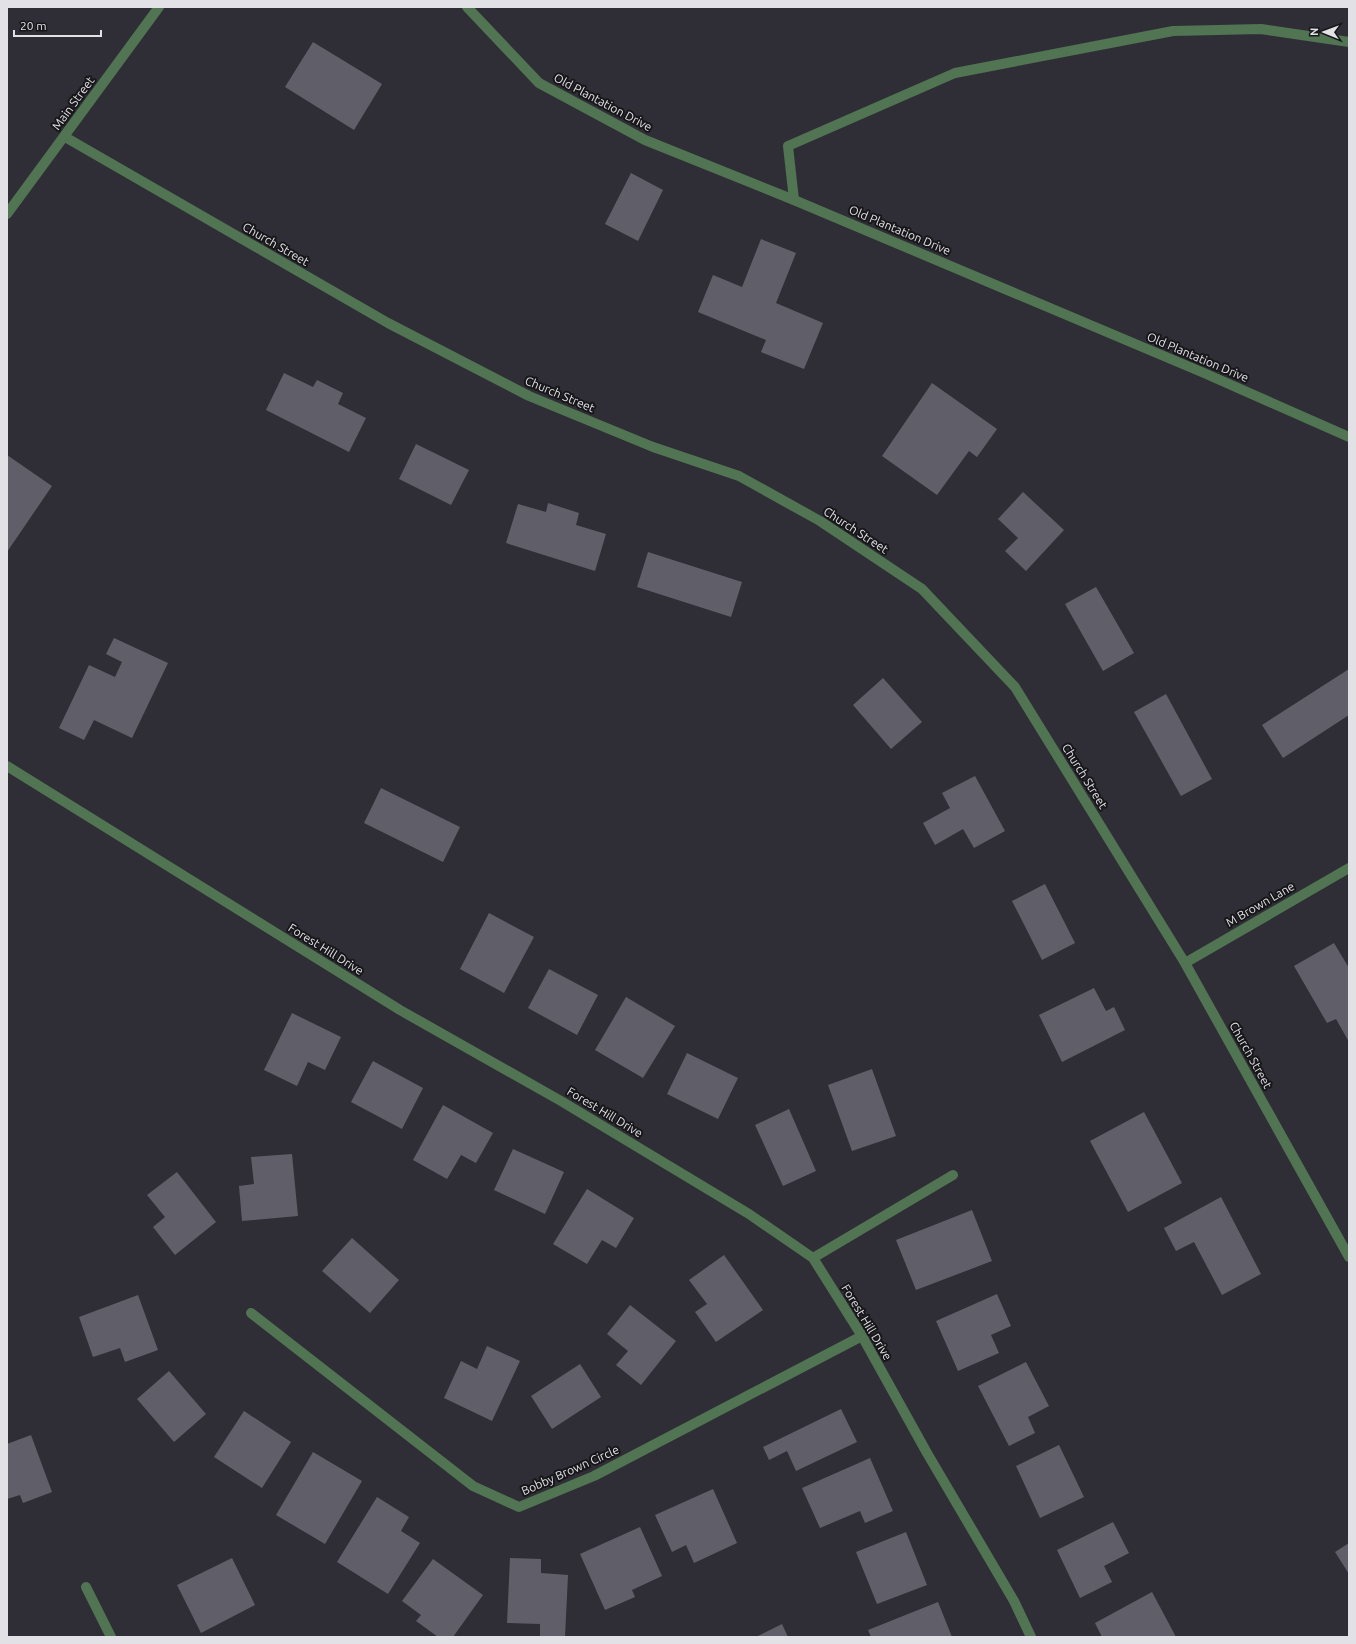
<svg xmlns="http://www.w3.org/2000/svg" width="1356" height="1644" font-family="Ubuntu,sans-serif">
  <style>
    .building { fill: #605f69 }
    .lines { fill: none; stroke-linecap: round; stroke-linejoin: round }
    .lane { stroke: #517452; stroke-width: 10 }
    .street { stroke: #517452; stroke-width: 10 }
    .labels { text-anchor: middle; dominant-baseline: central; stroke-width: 4; stroke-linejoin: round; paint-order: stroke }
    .street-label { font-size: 12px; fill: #e1e1e6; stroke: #17171a }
  </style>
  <rect width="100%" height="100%" fill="#2f2e36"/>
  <!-- building -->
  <path class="building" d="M313,42L382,84L354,130L285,87Z
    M631,173L663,190L638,241L605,224Z
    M761,239L796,253L776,303L823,323L804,369L761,352L766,340L698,312L713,275L742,287Z
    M284,373L313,387L317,380L343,393L338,404L366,418L349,452L266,410Z
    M932,383L997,429L977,457L969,451L937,495L882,456Z
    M416,444L469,470L451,505L399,479Z
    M7,455L52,486L7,552Z
    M1023,492L1064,530L1026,571L1005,551L1018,538L998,519Z
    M548,503L579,513L576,525L606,534L595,571L506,543L518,504L546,512Z
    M648,552L742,582L731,617L637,587Z
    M1096,587L1134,653L1103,671L1065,604Z
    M114,638L168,663L132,738L94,720L84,740L59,728L89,665L115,677L122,662L106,654Z
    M1349,669V715L1283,758L1262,725Z
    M883,678L922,722L891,749L853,705Z
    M1166,694L1212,779L1181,796L1134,712Z
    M975,776L1005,831L974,848L963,829L935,845L923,823L950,808L942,793Z
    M381,788L460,827L443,862L364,823Z
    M1045,884L1075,943L1042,960L1012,901Z
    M489,913L534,937L504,993L460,969Z
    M1334,943L1349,968V1042L1336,1019L1327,1023L1294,966Z
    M549,969L598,995L577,1035L528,1008Z
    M1094,988L1106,1011L1114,1007L1125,1030L1062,1062L1039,1015Z
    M626,997L675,1026L643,1078L595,1050Z
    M292,1013L341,1037L325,1070L308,1062L297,1086L264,1070Z
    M687,1053L738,1078L718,1119L667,1094Z
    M373,1061L423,1088L402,1129L351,1102Z
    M872,1069L896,1136L852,1151L828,1085Z
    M443,1105L493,1133L476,1163L461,1155L447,1179L413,1160Z
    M789,1109L816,1171L783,1186L755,1125Z
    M1144,1112L1182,1183L1128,1212L1090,1141Z
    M513,1149L564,1172L545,1214L494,1190Z
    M292,1154L298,1216L242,1221L239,1186L254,1184L251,1157Z
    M177,1172L216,1222L175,1255L153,1227L165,1217L147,1195Z
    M587,1189L634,1218L616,1248L602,1240L587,1264L553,1244Z
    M1221,1197L1261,1274L1222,1295L1194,1242L1176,1251L1164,1228Z
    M972,1210L992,1261L916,1290L896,1240Z
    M352,1238L399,1280L370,1313L322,1271Z
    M724,1255L763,1310L716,1342L695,1312L707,1304L689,1280Z
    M997,1294L1011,1326L991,1335L999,1353L958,1371L936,1321Z
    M138,1295L158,1350L125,1362L120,1348L93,1357L79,1317Z
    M630,1305L676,1341L641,1385L616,1365L628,1351L607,1334Z
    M487,1346L520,1361L492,1421L444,1398L461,1361L477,1369Z
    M1026,1362L1049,1406L1028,1417L1035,1433L1009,1446L978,1386Z
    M580,1364L601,1397L552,1429L531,1396Z
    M169,1371L206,1414L174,1442L137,1399Z
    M841,1409L857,1442L796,1471L787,1451L769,1460L763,1447Z
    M244,1411L291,1442L262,1488L214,1457Z
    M31,1435L52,1492L23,1503L20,1495L7,1499V1444Z
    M1059,1445L1084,1497L1040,1518L1016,1466Z
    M313,1452L362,1481L325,1544L276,1515Z
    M870,1458L893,1511L865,1523L860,1511L820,1528L802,1488Z
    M713,1489L737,1543L694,1563L686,1545L672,1552L655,1515Z
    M377,1497L409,1517L401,1531L420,1543L388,1594L337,1562Z
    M1113,1522L1129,1553L1104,1566L1112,1582L1080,1598L1057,1550Z
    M640,1527L662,1576L632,1590L635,1597L605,1610L580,1554Z
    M906,1532L927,1585L877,1604L856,1552Z
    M1349,1543V1574L1335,1552Z
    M232,1558L255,1605L201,1633L177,1585Z
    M510,1558L541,1559V1573L568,1575L565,1637L540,1636V1624L507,1623Z
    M433,1559L483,1595L453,1637H438L416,1621L421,1615L402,1601Z
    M1152,1592L1176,1637H1102L1095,1623Z
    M938,1602L952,1637H871L868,1630Z
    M782,1624L788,1637H756Z"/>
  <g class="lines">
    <!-- lane -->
    <path class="lane" d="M794,200L788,146L955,73L1173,31L1261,29L1349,42"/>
    <!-- street -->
    <path class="street" d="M467,7L539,83L645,140L794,200L1204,373L1349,437
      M65,137L388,323L529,396L653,447L739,476L820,521L922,589L1015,687L1185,963L1349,1257
      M7,214L159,7
      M7,766L400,1010L561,1101L749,1214L813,1258L862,1336L927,1453L1014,1601L1031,1637
      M1185,963L1349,868
      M813,1258L953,1175
      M251,1313L473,1486L519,1507L594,1476L862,1336
      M86,1587L111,1637"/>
  </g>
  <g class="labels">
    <!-- street labels -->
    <g class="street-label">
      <text transform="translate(603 102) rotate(28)">Old Plantation Drive</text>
      <text transform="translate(73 103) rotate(-54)">Main Street</text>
      <text transform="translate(900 230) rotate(23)">Old Plantation Drive</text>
      <text transform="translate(276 244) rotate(30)">Church Street</text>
      <text transform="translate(1198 357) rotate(23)">Old Plantation Drive</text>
      <text transform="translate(560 394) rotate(23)">Church Street</text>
      <text transform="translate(856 530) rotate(33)">Church Street</text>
      <text transform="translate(1085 776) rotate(58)">Church Street</text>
      <text transform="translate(1260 904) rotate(-30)">M Brown Lane</text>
      <text transform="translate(326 949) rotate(32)">Forest Hill Drive</text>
      <text transform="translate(1251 1055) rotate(61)">Church Street</text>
      <text transform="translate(605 1112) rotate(31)">Forest Hill Drive</text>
      <text transform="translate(867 1322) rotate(59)">Forest Hill Drive</text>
      <text transform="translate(570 1470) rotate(-24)">Bobby Brown Circle</text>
    </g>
  </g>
  <!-- border -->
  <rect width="1356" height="1644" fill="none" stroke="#e1e1e6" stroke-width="16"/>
  <!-- north arrow -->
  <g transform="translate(1324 32) rotate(271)" stroke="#17171a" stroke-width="3" paint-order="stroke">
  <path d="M0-3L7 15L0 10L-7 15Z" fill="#e1e1e6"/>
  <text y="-6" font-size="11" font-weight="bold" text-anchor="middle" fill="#e1e1e6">N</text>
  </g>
  <!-- scale -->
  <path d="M14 30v6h87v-6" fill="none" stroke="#e1e1e6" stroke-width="2"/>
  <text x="20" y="30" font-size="12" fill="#e1e1e6" stroke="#17171a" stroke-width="3" paint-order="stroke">20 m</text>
</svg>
